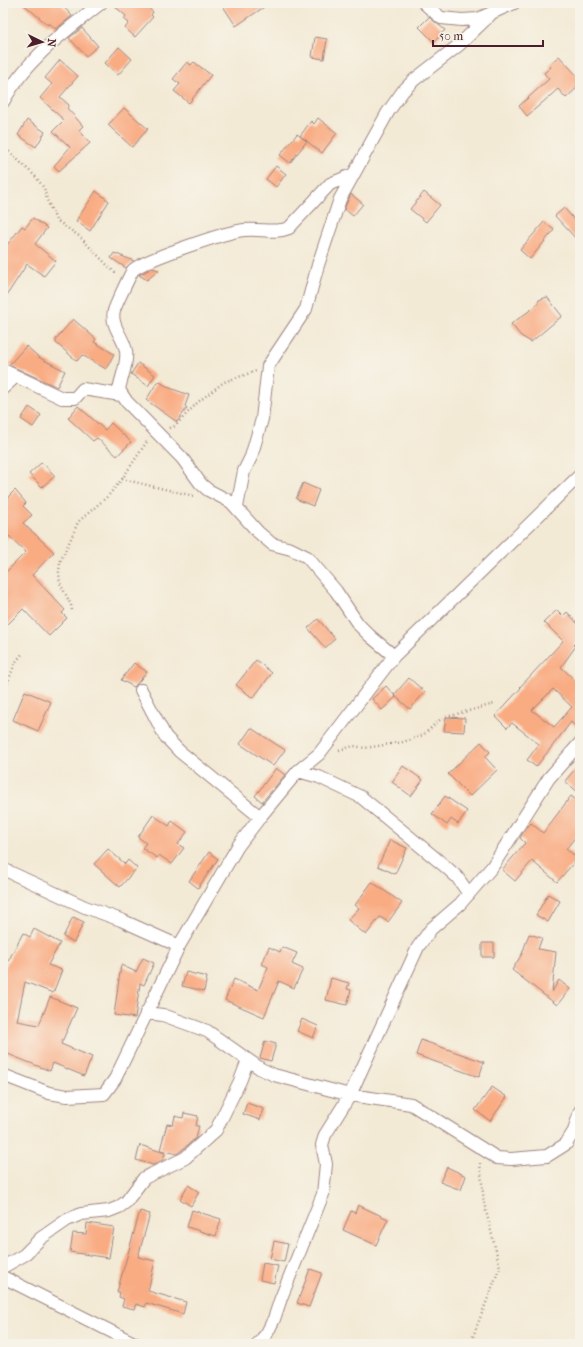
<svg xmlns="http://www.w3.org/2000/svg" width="583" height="1347" font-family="'IM FELL French Canon',serif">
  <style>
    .building { fill: #f9ab82; fill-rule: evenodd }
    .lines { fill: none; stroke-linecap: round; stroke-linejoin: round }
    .minor-casing { stroke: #9e8480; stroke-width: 14 }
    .path { stroke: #9e8480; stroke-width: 2.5; stroke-dasharray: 1 3; stroke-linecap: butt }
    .minor { stroke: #fff; stroke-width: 12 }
  </style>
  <rect width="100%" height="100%" fill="#f7f3e8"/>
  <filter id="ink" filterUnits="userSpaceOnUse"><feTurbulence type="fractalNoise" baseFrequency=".025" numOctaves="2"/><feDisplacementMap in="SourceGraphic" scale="8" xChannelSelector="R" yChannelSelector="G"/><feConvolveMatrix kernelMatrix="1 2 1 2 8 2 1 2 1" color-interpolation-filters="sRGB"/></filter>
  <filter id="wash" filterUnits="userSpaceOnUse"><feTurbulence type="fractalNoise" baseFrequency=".012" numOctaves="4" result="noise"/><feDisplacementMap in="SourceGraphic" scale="16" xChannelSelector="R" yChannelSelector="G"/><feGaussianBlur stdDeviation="0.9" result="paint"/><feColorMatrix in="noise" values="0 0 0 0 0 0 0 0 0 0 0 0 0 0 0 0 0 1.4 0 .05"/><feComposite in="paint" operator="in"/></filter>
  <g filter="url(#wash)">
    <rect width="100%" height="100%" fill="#f3ead5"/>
    <g id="blocks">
      <!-- building -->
      <path class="building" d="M22,3H60L72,16L56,29L49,23L48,25Z
        M111,3H143L153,12L151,15L153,17L135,37L125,28L129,23L124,19L126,16Z
        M221,3H270L236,26Z
        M429,17L445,30L434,42L419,27Z
        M82,28L98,46L86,56L69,38Z
        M315,37L327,39L324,59L312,57Z
        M119,47L132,59L118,75L105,63Z
        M559,56L580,79V85L566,98L558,89L527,116L519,106L549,79L544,73L551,67L549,65Z
        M60,60L78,76L60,97L69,105L67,108L83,126L79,130L90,143L59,171L54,166L70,147L53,131L64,120L40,98L52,84L45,78Z
        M187,62L191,65L194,62L211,75L189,103L174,91L180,84L173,79Z
        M124,108L148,129L132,147L108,125Z
        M318,118L337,133L322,153L300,136L311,121L314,124Z
        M27,120L45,132L36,147L18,135Z
        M297,134L307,141L290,163L280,155Z
        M276,166L286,174L276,187L266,179Z
        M96,191L109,201L90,231L76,221Z
        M424,192L440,205L426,222L410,209Z
        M351,194L363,204L353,216L344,209Z
        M564,208L580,226V243L555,216Z
        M33,218L47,228L35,244L56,261L44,276L27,264L3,301V250L22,226L25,228Z
        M544,222L554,230L530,259L520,250Z
        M114,253L134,261L126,268L111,258Z
        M152,268L159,270L147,280L139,275Z
        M547,297L562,316L531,342L521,336L511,324L536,306L539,300Z
        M73,319L96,339L94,342L114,354L106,369L82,355L77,361L56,343V339Z
        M26,346L40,358L65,371L57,387L9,365Z
        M138,363L155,375L148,386L131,374Z
        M158,381L170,388L189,395L185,406L187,408L177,422L146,400Z
        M78,406L105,430L111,423L131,442L117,456L97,438L93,441L68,418Z
        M29,407L41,415L33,427L21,419Z
        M42,462L55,476L42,487L29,474Z
        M303,483L319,490L313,506L296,499Z
        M15,490L26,503L23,506L32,515L23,523L54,552L32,575L65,610L62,613L67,618L49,636L23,609L3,629V575L26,552L9,536L3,542V502Z
        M557,610L563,616L567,612L580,626V639L574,645L576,646L561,667L580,685V731L571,722L536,767L527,760L539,744L512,723L507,728L495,716L521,688L520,687L563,641L544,622ZM553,689L572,707L554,727L532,710Z
        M318,619L335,639L325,648L308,628Z
        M256,660L272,673L253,698L236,685Z
        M134,663L147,672L134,687L121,680Z
        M409,678L425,692L410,709L394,695Z
        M386,686L396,697L382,710L372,699Z
        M25,691L51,702L38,731L13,720Z
        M446,717L465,718L464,732L444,731Z
        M251,728L285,750L273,766L240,744Z
        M481,742L490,752L485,757L497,770L470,796L448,774Z
        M580,763V794L565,781Z
        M403,766L423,780L411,796L392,782Z
        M276,768L285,775L262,802L255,796Z
        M445,796L467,811L458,824L451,819L447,825L432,814Z
        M571,796L580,803V831L566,849L578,858L557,882L532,861L515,881L502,870L525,843L520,838L524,831L531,823L543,833Z
        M153,815L169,826L172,821L187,832L178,844L184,848L172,864L159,855L157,858L142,848L146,843L138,837Z
        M390,840L407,848L395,874L378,866Z
        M108,849L125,864L128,860L137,868L120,887L94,864Z
        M209,852L218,859L198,888L189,881Z
        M372,882L402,903L388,922L380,917L366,935L348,920L359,908L355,905Z
        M548,894L560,901L548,922L536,915Z
        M73,917L84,922L74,942L63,937Z
        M34,929L60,943L48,965L62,970L53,993L25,982L17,1021L39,1025L50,997L77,1008L61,1044L92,1057L84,1076L53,1063L50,1071L3,1052V971L23,933L30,937Z
        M529,934L542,938L538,949L556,952L552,992L559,980L570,989L557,1005L512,970L522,954Z
        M482,943H494V957H482Z
        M269,947L280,952L282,947L297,953L292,964L303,969L294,988L279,981L264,1017L225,1000L234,979L258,990L268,967L262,964Z
        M143,958L154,963L144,985L140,983L135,1018L114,1015L121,965L136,972Z
        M186,972L207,977L204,991L182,986Z
        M331,978L349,983L347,989L351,990L347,1005L326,1000Z
        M302,1019L318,1026L313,1038L297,1031Z
        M421,1040L484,1062L479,1077L416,1055Z
        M265,1041L276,1044L271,1061L260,1058Z
        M492,1087L507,1097L490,1121L475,1110Z
        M247,1103L264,1109L260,1120L243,1114Z
        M184,1113L198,1116L196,1126H199L196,1138L177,1154L160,1150L167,1124L173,1125L175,1116L183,1118Z
        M140,1145L165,1153L163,1160L153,1165L136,1160Z
        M447,1167L466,1176L461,1190L440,1182Z
        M188,1185L199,1192L191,1206L180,1199Z
        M358,1205L388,1219L376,1245L343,1230L351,1211L355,1213Z
        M192,1210L221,1219L216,1236L187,1227Z
        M140,1211L150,1214L138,1257L155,1261L148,1291L186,1302L183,1314L146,1303L145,1307L136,1304L134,1309L122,1306L124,1299L119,1297L120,1292H117Z
        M87,1223L114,1227L109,1258L70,1252L73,1233L86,1234Z
        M274,1241L288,1244L284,1262L270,1259Z
        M263,1263L278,1266L274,1283L260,1280Z
        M310,1269L322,1273L309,1307L297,1303Z"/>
    </g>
  </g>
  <g filter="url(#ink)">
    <use href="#blocks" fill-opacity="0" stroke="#9e8480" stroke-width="1"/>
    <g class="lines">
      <!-- minor casing -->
      <g class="minor-casing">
        <path id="minor" d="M424,3L441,18L462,20L478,19L514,3
          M3,102C26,59 64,32 101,3
          M354,174L330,184L289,228C275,234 259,228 244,230C226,232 146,259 133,270C131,273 115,306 114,311C110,325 124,338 126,351C128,364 121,377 119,390L127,402L182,458L201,484L208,490L231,502L258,532L272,544L291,549L307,557L336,591L358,624L370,636L394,656
          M3,370L62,398H75L83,389L121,395
          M3,388L15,377
          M237,507L244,471L251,457L262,419L268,366L306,309L318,265L340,199L388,112L403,91L414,80L459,45L490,15
          M141,690L165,736L179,751L260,817
          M298,771L319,777L361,797L446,867L457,877L469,894
          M3,869L85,907L121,920L179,946
          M146,1013L163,1015L207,1031L261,1069L274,1075L350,1095L411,1104L497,1158L511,1159L547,1156L566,1144L574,1131L580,1111
          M3,1075L49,1093L67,1096L104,1094L115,1079L179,946L238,846L260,817L298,771L319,754L394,656L580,475
          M3,1267L24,1255L41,1238L67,1220L81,1214L109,1211L119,1207L126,1202L144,1178L185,1158L216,1130L240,1081L248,1060
          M3,1277L136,1344
          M258,1344L267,1333L274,1319L281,1298L323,1194L326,1164L322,1145L325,1135L350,1095L418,947L431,929L460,904L492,867L549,778L580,743"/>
      </g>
      <!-- path -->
      <path class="path" d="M3,146L36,177L44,188L47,200L56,220L79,236L117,275
        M170,428L175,426L198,402L224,382L256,371
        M122,479L194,496
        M72,610L71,605L60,583L59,572L60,562L73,534L78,522L108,496L122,479L148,440
        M3,695L15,663L22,654
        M339,750L354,746L365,748L403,742L423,735L442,718L494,704
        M470,1344L500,1267L484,1203L480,1163"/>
      <!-- minor -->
      <use href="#minor" class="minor"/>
    </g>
  </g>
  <!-- margin -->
  <rect width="583" height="1347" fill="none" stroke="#f7f3e8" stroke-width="16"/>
  <!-- north arrow -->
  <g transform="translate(42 42) rotate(95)" stroke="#f7f3e8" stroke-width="3" paint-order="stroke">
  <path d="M0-3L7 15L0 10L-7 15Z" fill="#4a1f2b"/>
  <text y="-6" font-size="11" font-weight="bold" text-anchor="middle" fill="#4a1f2b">N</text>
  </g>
  <!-- scale -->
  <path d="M433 40v6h110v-6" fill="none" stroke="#4a1f2b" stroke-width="2"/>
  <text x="439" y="40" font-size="12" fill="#4a1f2b" stroke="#f7f3e8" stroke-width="3" paint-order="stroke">50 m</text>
</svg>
